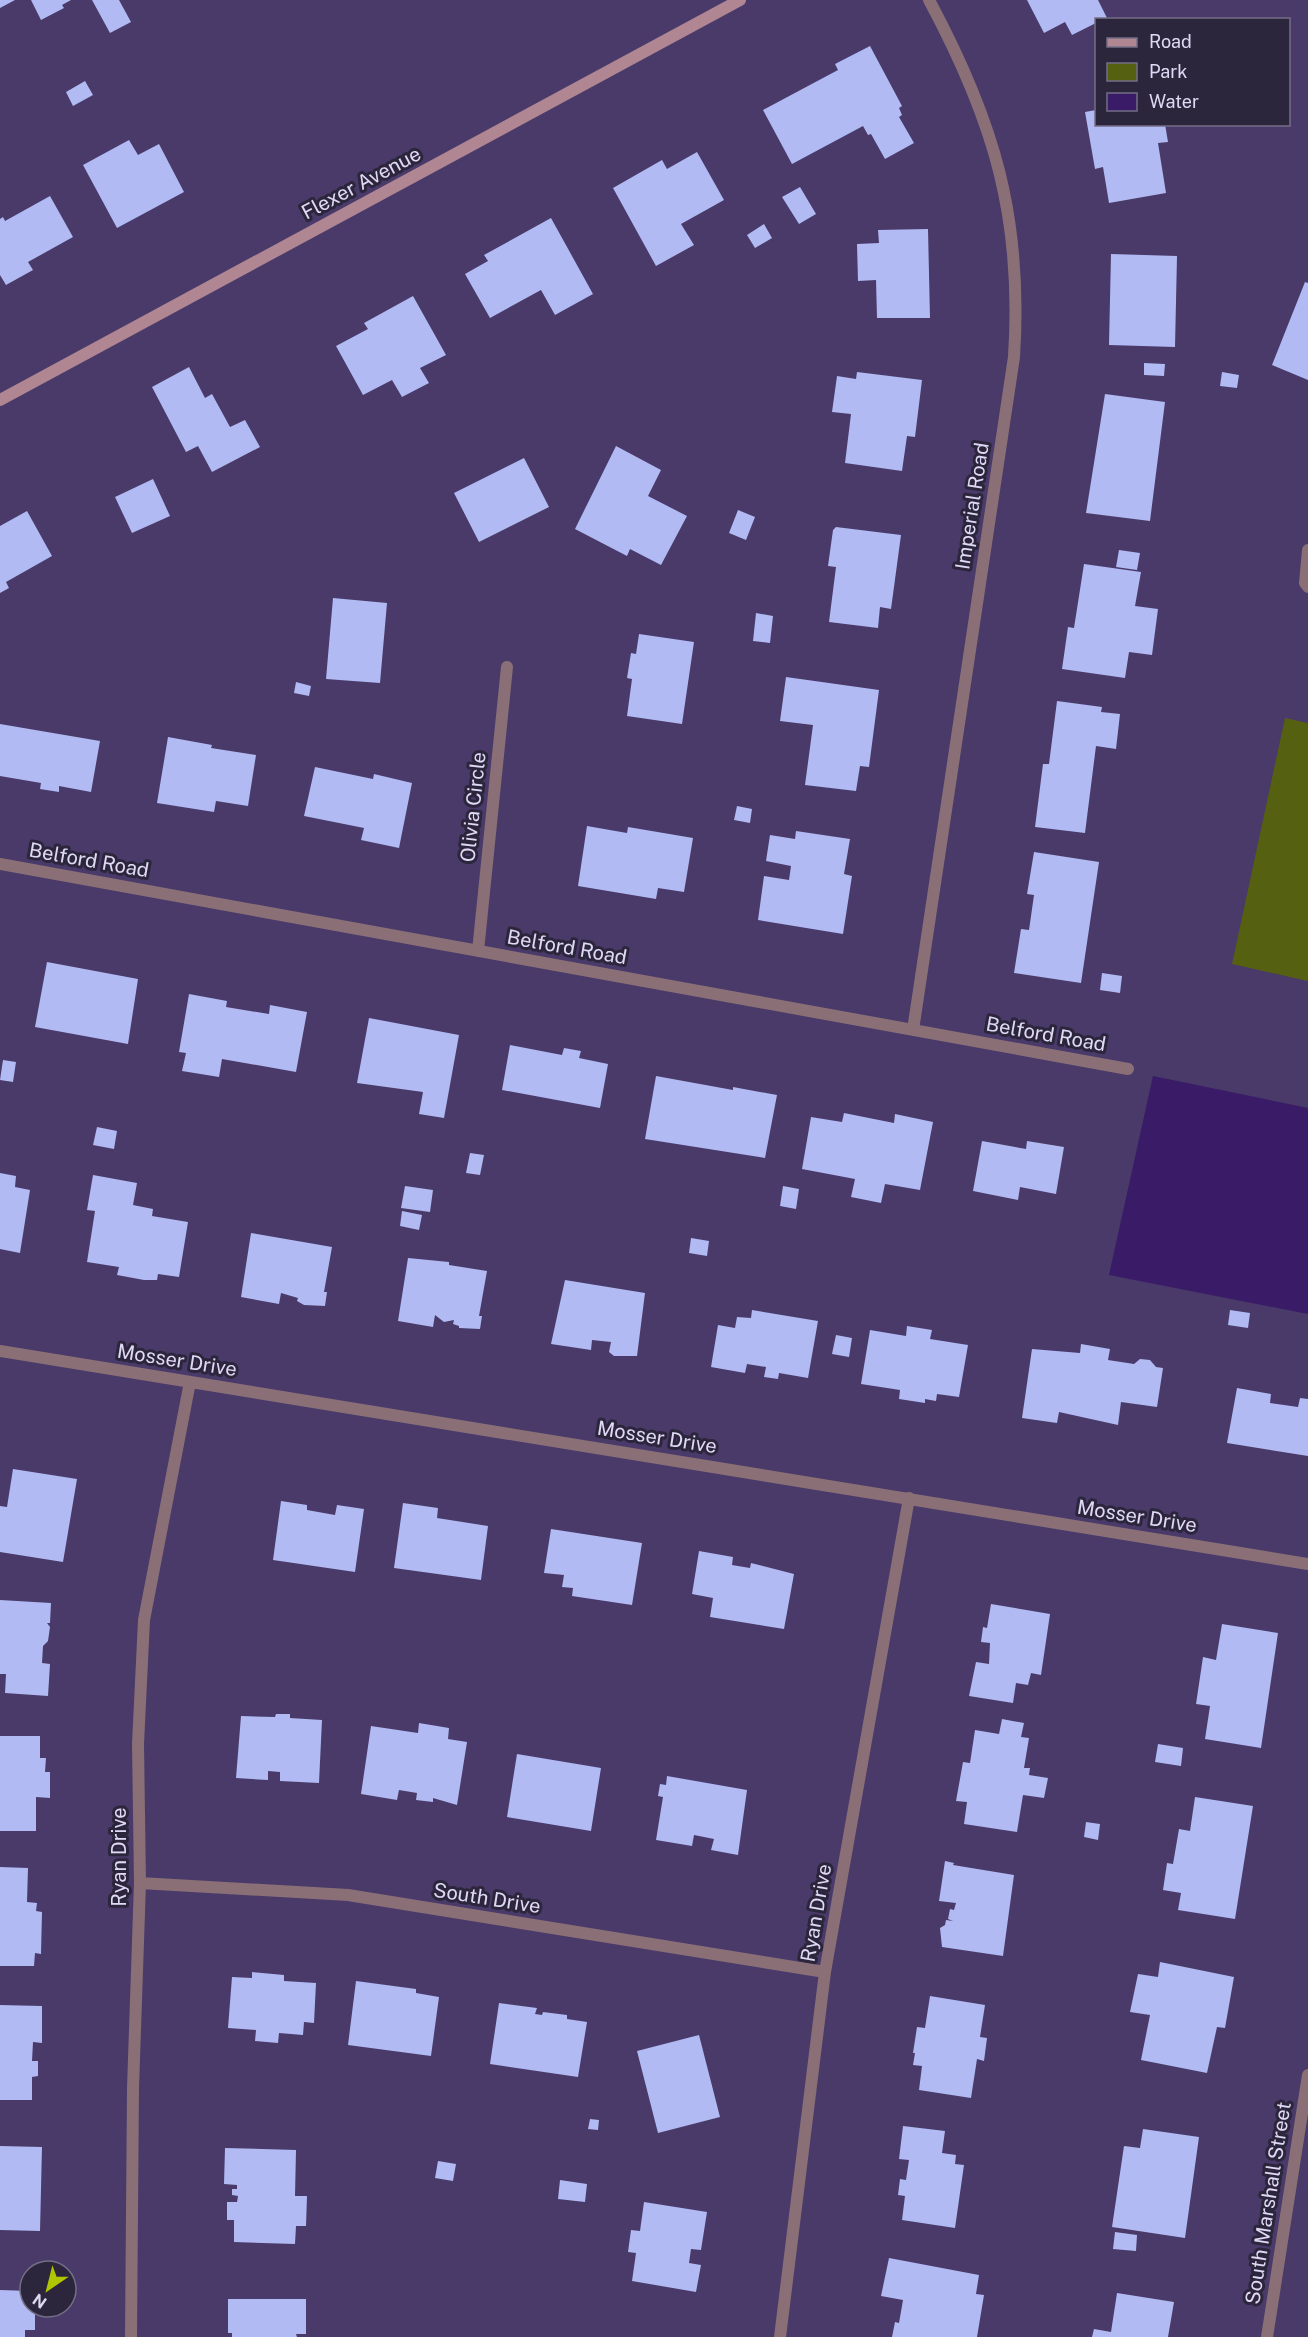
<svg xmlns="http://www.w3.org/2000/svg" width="1308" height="2337" font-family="'Public Sans',sans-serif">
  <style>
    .green { fill: #556011 }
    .water { fill: #3a1b67 }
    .building { fill: #b1baf3 }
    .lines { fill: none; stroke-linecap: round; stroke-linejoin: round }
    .lane { stroke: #8a6f77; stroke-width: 12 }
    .street { stroke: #8a6f77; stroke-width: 12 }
    .secondary { stroke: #b08693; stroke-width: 12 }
    .labels { text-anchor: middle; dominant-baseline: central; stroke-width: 6; stroke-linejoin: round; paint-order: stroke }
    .street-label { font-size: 20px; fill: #e0d9f6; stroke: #2c263c }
  </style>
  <rect width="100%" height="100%" fill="#493a69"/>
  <!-- green -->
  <path class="green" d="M1285,718L1308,723V981L1232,964Z"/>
  <!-- water -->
  <path class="water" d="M1153,1076L1308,1108V1314L1109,1275Z"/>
  <!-- building -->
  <path class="building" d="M0,0H15L0,8Z
    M31,0H71L62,5L64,8L41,20Z
    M92,0H119L131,22L110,33Z
    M1027,0H1098L1107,18L1096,20V23L1072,35L1065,22L1044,33Z
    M870,46L902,106L899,108L902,115L899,117L914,143L885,159L871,134L868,135L863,126L792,164L763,110L838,70L835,64Z
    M85,81L93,95L73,106L66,92Z
    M1096,110V124H1165L1168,142L1158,143L1166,193L1109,203L1103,167L1095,169L1085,112Z
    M129,140L138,155L159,144L184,192L117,228L83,165Z
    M697,152L724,200L681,224L694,245L656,266L613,188L662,160L667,169Z
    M800,187L816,214L799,224L782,197Z
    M50,196L73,237L28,262L33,270L6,285L0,275V219L3,217L5,221Z
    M551,218L593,294L555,315L541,290L490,318L465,274L488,261L484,255Z
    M764,224L772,238L755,248L747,235Z
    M928,229L930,318H877L876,280L858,281L857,244L879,243L878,230Z
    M1111,254L1177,256L1175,347L1109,345Z
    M1305,282L1308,283V380L1272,365Z
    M413,296L446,355L420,368L429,383L402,397L392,380L363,395L336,346L368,329L364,323Z
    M1144,363L1165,364L1164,376L1144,375Z
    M189,367L205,398L212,394L230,427L245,420L260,447L212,472L198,446L186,452L152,387Z
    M857,372L922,380L915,437L907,436L902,471L845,463L851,414L832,412L837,376L856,379Z
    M1222,372L1239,375L1237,388L1220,386Z
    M1105,394L1165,402L1150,521L1086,513Z
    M616,446L661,470L648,496L687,516L661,565L630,549L627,556L575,529Z
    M524,458L549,507L479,542L454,493Z
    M153,479L170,516L132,533L115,497Z
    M738,510L755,517L746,540L729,533Z
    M27,511L52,556L6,582L9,588L0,593V526Z
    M836,527L901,535L891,609L880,607L878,628L829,622L836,567L828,566L833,530Z
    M1119,550L1140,553L1137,570L1116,567Z
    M1084,564L1141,572L1135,606L1158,609L1152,655L1129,652L1125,678L1062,669L1068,627L1074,628Z
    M333,598L387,603L380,683L326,679Z
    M756,613L773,616L770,643L753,641Z
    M639,634L694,642L682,724L627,716L632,679L627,678L631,653L636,654Z
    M786,677L879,690L869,767L860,766L856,791L805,785L813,725L780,721Z
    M296,682L311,686L309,696L294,693Z
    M1057,701L1102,707L1101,712L1120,714L1116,749L1096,746L1085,833L1035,827L1043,764H1049Z
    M0,724L100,741L91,792L59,786V792L40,789L41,783L0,776Z
    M168,737L212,745L211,748L256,755L248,806L216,801L214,812L157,803Z
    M315,767L373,779L374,774L412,783L399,848L361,840L364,828L304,816Z
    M737,806L752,809L750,823L734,820Z
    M587,826L627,833L628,827L693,838L684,892L658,888L656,899L578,886Z
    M796,831L850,839L844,874L852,876L843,934L758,920L764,876L789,880L791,866L766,861L770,835L795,839Z
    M1034,852L1099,862L1081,983L1014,973L1021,929L1029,930L1034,895L1027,894Z
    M47,962L138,979L128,1044L35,1027Z
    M1102,973L1122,976L1120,993L1100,990Z
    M189,994L227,1001L226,1007L269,1014L270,1005L307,1012L296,1072L222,1059L219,1077L182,1071L186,1053L179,1052Z
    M369,1018L459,1035L444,1118L419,1114L423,1092L357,1083Z
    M510,1045L562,1055L564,1048L581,1051L579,1058L608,1064L600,1108L502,1090Z
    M3,1060L16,1062L13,1082L0,1080Z
    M656,1076L733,1090V1087L777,1095L765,1158L645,1139Z
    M844,1113L894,1123L895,1114L933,1122L920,1190L885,1184L881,1203L851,1197L855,1179L802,1169L811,1117L842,1122Z
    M97,1127L117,1131L114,1149L93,1145Z
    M982,1141L1026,1149L1027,1141L1064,1147L1056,1194L1020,1187L1018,1200L973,1191Z
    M470,1153L484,1155L480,1175L466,1173Z
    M0,1173L16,1176L15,1187L30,1190L20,1253L0,1249Z
    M93,1175L137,1183L133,1205L153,1209L152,1216L188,1222L179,1277L158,1274L157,1280H144L117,1275L119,1267L87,1262L95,1211L87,1210Z
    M405,1186L433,1190L430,1212L401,1208Z
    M783,1186L799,1189L796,1209L780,1206Z
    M402,1211L422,1215L419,1230L400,1226Z
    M251,1233L332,1247L324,1292H327L325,1306L304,1305L297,1301L298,1298L281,1293L279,1304L241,1297Z
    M691,1238L709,1241L707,1256L689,1253Z
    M408,1258L449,1262V1265L487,1271L479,1316H482L480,1329L459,1328V1326L453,1324L454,1320L444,1322L435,1315L433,1327L398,1321Z
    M565,1280L645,1293L637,1356H614L609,1352L611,1342L592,1340L591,1350L551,1344Z
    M752,1310L818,1321L808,1378L779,1373L778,1379L764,1377L766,1367L747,1364L745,1373L711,1367L718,1325L735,1328L737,1317L751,1318Z
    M1230,1310L1250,1313L1248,1328L1228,1325Z
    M907,1326L932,1330L930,1339L968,1345L959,1397L937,1394L936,1401L925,1399V1403L899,1399L900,1390L861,1384L870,1330L906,1336Z
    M836,1335L852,1338L849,1357L832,1354Z
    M1081,1344L1110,1349L1108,1360L1134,1364L1140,1359L1150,1360L1156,1367L1163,1368L1157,1407L1121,1402L1118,1425L1059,1412L1057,1423L1022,1418L1032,1349L1080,1353Z
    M1237,1388L1271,1394L1270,1403L1298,1407L1300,1398L1308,1399V1456L1227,1443Z
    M13,1469L77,1479L63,1562L0,1552V1506L7,1507Z
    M281,1501L307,1505V1510L335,1515L337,1505L364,1509L355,1572L273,1560Z
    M403,1503L438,1508L437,1518L488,1526L481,1580L394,1568Z
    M551,1529L642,1543L632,1605L572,1596L573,1588L562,1587L564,1575L544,1573Z
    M699,1551L733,1557L732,1565L750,1568L751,1563L794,1574L784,1629L710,1617L713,1598L692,1594Z
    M0,1600L51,1603L50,1623H47L50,1627L48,1641L43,1646L42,1663L50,1664L48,1696L5,1693L6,1674H0Z
    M991,1604L1050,1614L1041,1675L1031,1673L1028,1685L1016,1683L1013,1703L969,1696L976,1662L989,1664L990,1643L981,1642L983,1627L987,1628Z
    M1222,1624L1278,1633L1261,1748L1205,1739L1210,1706L1196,1704L1203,1657L1216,1660Z
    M276,1714H290V1718L322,1720L319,1783L280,1781V1772L268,1771V1780L236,1778L241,1716L275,1717Z
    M1002,1719L1024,1723L1021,1737L1029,1738L1024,1768H1030L1029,1775L1048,1778L1044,1798L1023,1795L1017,1832L964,1824L967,1802L956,1801L963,1762L970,1763L975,1730L999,1734Z
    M419,1723L449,1728L448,1739L467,1742L457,1805L433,1798V1802L416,1800L417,1793L399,1790L397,1800L361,1794L371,1726L418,1733Z
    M0,1736H40V1758H46L45,1772H50V1798L36,1797V1831H0Z
    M1158,1744L1183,1748L1181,1766L1155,1762Z
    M517,1754L601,1768L591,1831L507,1817Z
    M667,1776L747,1790L738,1855L711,1850L714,1839L694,1835L692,1846L656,1840L663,1797L658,1796L660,1784L666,1785Z
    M1195,1797L1253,1806L1235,1919L1178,1910L1181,1893L1163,1890L1167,1863L1173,1864L1179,1829L1190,1831Z
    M1086,1822L1100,1824L1098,1840L1084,1837Z
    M945,1861L954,1863L953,1865L1014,1875L1003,1956L942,1947L940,1928L945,1925L946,1920L953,1921L948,1919L950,1909L954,1910L956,1903L939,1901Z
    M0,1867L28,1868L27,1902L37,1903L36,1911L42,1912L41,1954L35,1953L34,1966H0Z
    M1160,1962L1234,1977L1225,2028L1217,2027L1207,2073L1141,2060L1150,2015L1130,2012L1138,1974L1158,1977Z
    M252,1972L284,1975V1981L316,1983L314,2023L304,2022L303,2035L279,2033L278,2043L255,2041L256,2030L228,2028L232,1977L252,1978Z
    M356,1981L416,1989V1993L439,1997L431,2056L348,2045Z
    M930,1996L985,2005L980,2037L987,2038L984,2061L977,2059L971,2098L919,2090L922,2066L913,2065L915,2053H913L917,2027L925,2028Z
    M499,2003L537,2008L535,2014L542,2015L543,2012L567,2015V2019L587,2022L578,2077L490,2064Z
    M0,2005L42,2006V2043L33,2042L32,2061H38V2076L32,2077V2100H0Z
    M699,2035L720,2117L658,2133L637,2051Z
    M590,2119L599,2120L598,2130L588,2129Z
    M903,2126L945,2131L942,2153L956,2155L955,2164L964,2165L955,2228L902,2220L905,2196L898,2195L900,2179L906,2180L909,2160L899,2159Z
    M1143,2129L1199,2137L1185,2238L1112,2227L1124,2146L1140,2148Z
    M0,2146L42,2147L40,2231L0,2230Z
    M225,2148L296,2150L295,2196H307L306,2226H296L295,2244L234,2242V2220H227V2202H237L238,2196L232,2195V2189H237V2185L224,2184Z
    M438,2161L456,2164L453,2181L435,2178Z
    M560,2180L587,2184L585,2202L558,2199Z
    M644,2202L707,2212L701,2250L691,2249L689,2263L701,2265L696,2292L632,2281L636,2253L628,2252L631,2230L640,2231Z
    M1115,2232L1137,2235L1136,2251L1113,2249Z
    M889,2258L979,2275L976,2294L984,2295L977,2337H892L895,2322L899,2323L903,2300L881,2296Z
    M0,2290L30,2291V2307H35V2330H25V2337H0Z
    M1117,2293L1174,2302L1168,2337H1092L1094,2329L1111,2332Z
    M228,2299H306V2334H296L297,2337H232V2333H228Z"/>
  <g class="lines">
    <!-- lane -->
    <path class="lane" d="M1308,550L1305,583L1308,587"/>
    <!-- street -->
    <path class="street" d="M0,864L1128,1069
      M478,951L507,667
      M913,1030L1014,357C1023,218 994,121 929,0
      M0,1351L1308,1564
      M140,1883L348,1895L825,1972
      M131,2337L133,2088L140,1883L138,1744L144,1620L190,1382
      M780,2337L825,1972L909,1498
      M1267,2337L1308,2075"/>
    <!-- secondary -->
    <path class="secondary" d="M0,400L740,0"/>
  </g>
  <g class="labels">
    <!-- street labels -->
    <g class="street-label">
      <text transform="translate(361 183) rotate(-28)">Flexer Avenue</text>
      <text transform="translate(972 506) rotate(-81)">Imperial Road</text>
      <text transform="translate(473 807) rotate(-84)">Olivia Circle</text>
      <text transform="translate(89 860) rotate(10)">Belford Road</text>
      <text transform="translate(567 947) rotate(10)">Belford Road</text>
      <text transform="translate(1046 1034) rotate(10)">Belford Road</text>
      <text transform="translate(177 1360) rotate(9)">Mosser Drive</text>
      <text transform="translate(657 1437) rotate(9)">Mosser Drive</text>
      <text transform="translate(1137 1516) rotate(9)">Mosser Drive</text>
      <text transform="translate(119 1857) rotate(-90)">Ryan Drive</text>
      <text transform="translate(487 1898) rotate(9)">South Drive</text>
      <text transform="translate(816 1913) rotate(-80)">Ryan Drive</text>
      <text transform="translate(1268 2203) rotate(-81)">South Marshall Street</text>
    </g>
  </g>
  <!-- legend -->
  <rect x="1095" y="18" width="195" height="108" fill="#2c263c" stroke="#746e86" stroke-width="1.5"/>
  <rect x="1107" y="38" width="30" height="9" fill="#b08693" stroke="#746e86" stroke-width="1.5"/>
  <text x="1149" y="48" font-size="18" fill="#e0d9f6">Road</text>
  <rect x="1107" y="63" width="30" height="18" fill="#556011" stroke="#746e86" stroke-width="1.5"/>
  <text x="1149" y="78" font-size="18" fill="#e0d9f6">Park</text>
  <rect x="1107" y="93" width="30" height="18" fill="#3a1b67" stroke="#746e86" stroke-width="1.5"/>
  <text x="1149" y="108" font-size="18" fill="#e0d9f6">Water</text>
  <!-- north arrow -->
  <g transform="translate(48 2289) rotate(215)"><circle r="28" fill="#2c263c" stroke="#746e86" stroke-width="1.5"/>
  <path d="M0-4.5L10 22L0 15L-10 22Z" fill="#b0c502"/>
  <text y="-9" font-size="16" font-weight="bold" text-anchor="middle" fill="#e0d9f6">N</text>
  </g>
</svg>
